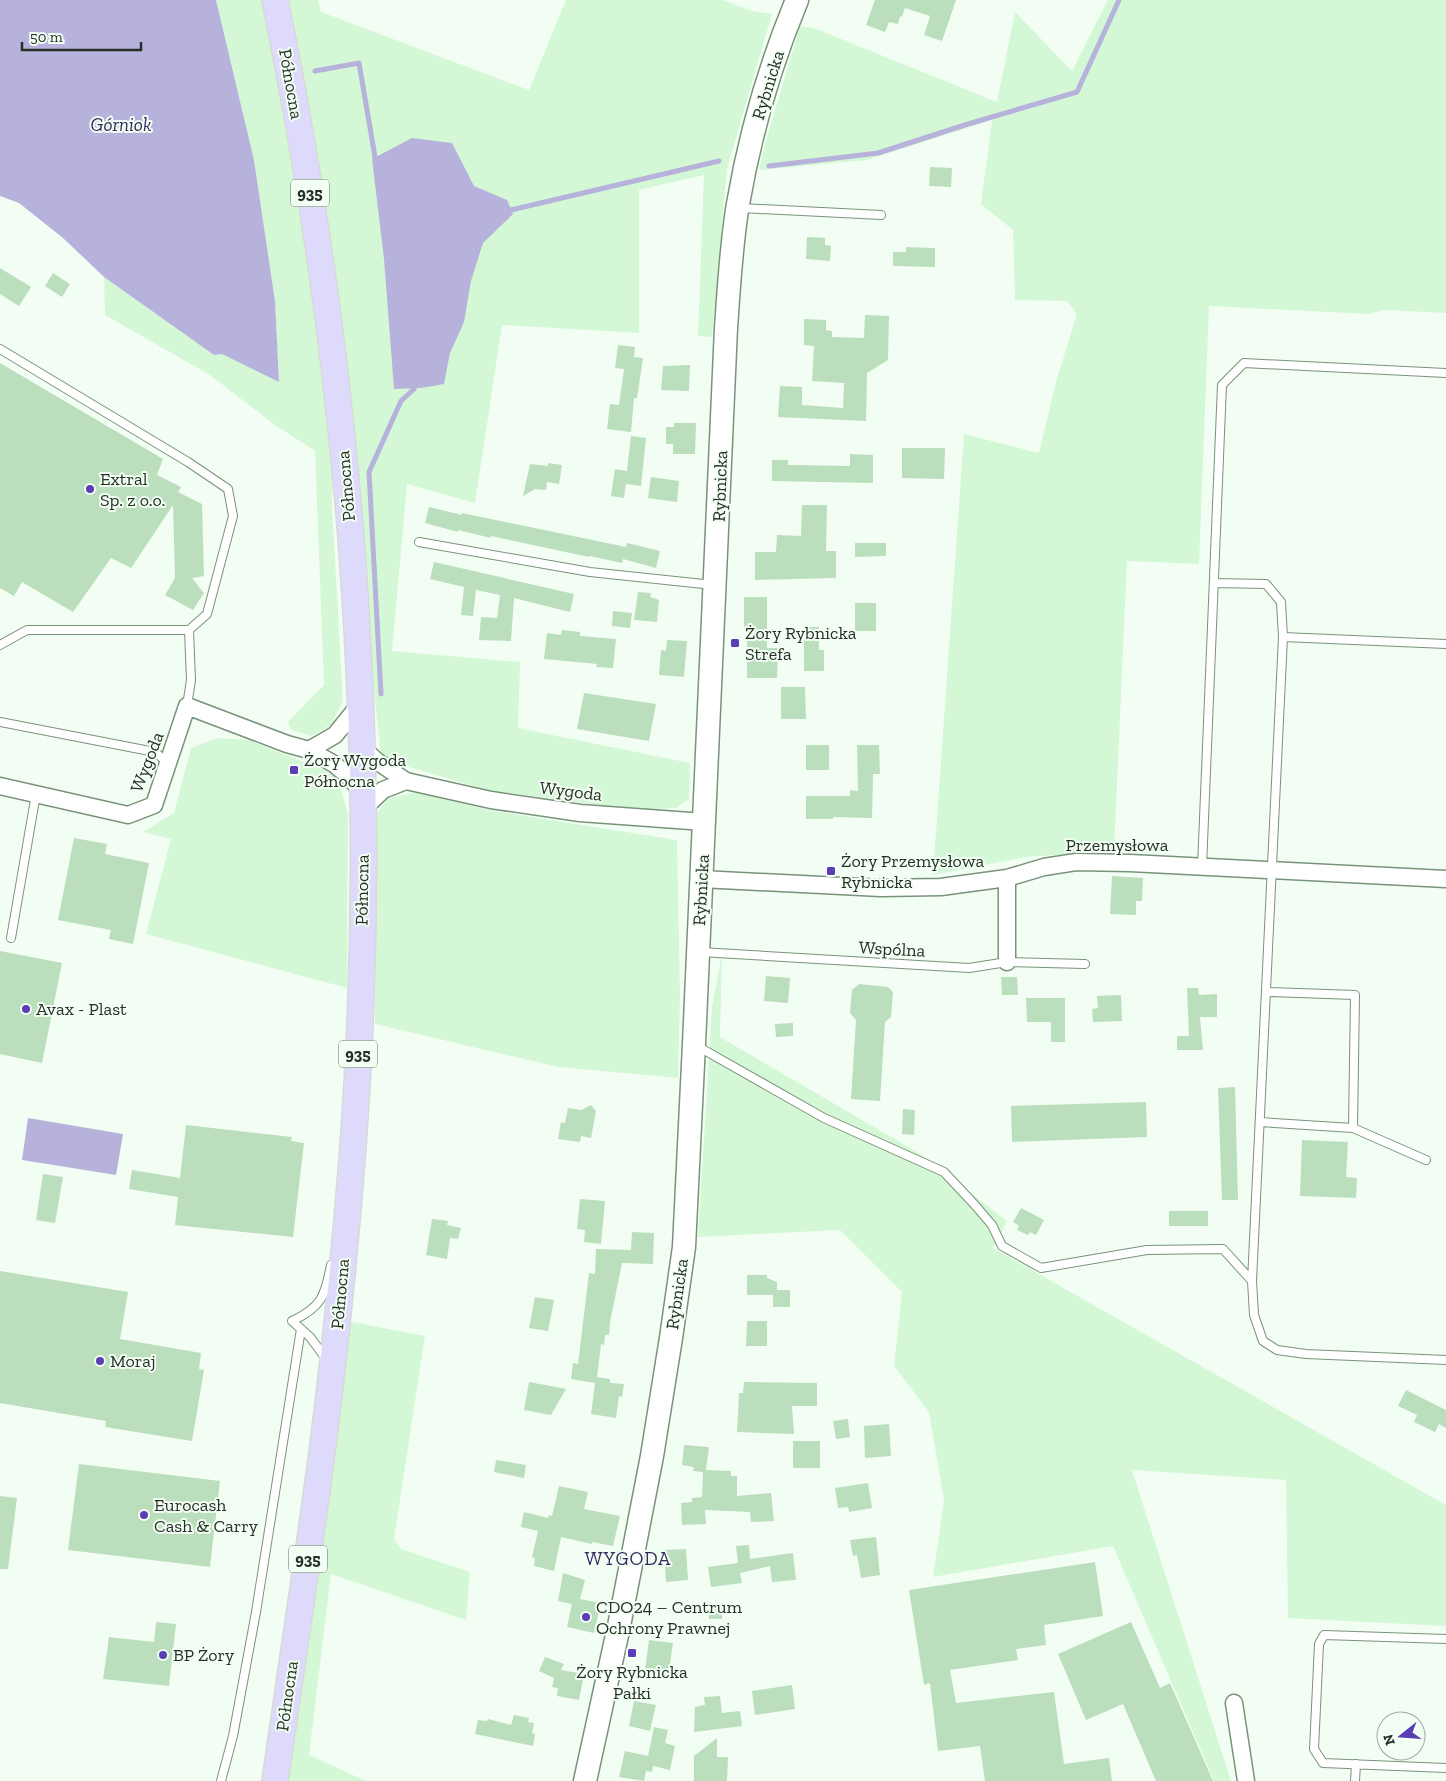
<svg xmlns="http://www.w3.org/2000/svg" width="1446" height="1781" font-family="'Zilla Slab',serif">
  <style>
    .green { fill: #d4f8d5 }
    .water { fill: #b6b2dc }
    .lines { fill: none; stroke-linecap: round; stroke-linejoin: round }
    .stream { stroke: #b6b2dc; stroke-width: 5 }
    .building { fill: #bbdebc }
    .lane-casing { stroke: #79937a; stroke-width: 10 }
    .street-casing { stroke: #79937a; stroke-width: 19 }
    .secondary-casing { stroke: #79937a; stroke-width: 25 }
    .primary-casing { stroke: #d8dad8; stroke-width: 28 }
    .lane { stroke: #fff; stroke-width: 8 }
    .street { stroke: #fff; stroke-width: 16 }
    .secondary { stroke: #fff; stroke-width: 22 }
    .primary { stroke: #dddafc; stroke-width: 25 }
    .poi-dot { fill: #5b3db5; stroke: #f2fef3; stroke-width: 2 }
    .labels { text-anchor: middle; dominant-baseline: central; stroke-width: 4; stroke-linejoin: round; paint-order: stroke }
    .shield { fill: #f2fef3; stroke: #636e64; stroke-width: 1 }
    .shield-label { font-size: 16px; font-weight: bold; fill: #263026 }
    .street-label { font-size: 18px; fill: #263026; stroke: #f2fef3 }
    .poi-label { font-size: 18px; fill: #263026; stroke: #f2fef3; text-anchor: start }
    .water-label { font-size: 19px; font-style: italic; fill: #32285c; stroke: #f2fef3 }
    .neighbourhood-label { font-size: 19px; letter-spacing: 1px; fill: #332862; stroke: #f2fef3 }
  </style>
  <rect width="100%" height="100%" fill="#f2fef3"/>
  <!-- green -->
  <path class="green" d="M216,0H264L318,301L333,456L332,506L343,701L331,725L311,736L291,730L288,722L324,685L315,451L275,425L210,375L105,315L104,277L214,355L222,354L279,381L275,301L254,160Z
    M287,0H318L321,12L529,90L566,0H723L752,11L772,14L727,169L712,337L698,336L704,175L639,190V333L502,325L475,503L407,484L392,651L520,662L518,728L690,763L689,799L676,808L637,810L488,790L395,763L381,754L370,656L349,396L293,26Z
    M1108,0H1446V313L1385,310L1368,314L1209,306L1199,564L1127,561L1114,851L1026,857L933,875L964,434L1039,453L1056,382L1077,314L1067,301L1015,300L1013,230L981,204L992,120L867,160L759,170L765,144L800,26L814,28L997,102L1015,12L1072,71Z
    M218,738L248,740L324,770L338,779L348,814L347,988L146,934L171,839L143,832L174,813L191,748Z
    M415,792L493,811L677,840L680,994L678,1078L558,1067L375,1024L376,814L388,799Z
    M722,953L720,1037L922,1155L1007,1221L993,1248L1446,1505V1626L1288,1618L1286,1480L1132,1470L1231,1781H1214L1113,1546L933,1577L944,1500L929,1412L894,1366L902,1292L840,1230L698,1237L712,1008Z
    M352,1322L425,1336L394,1539L401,1549L470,1572L466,1620L331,1574L309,1755L366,1781H286L347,1323Z"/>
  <!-- water -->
  <path class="water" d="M0,0H216L254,160L275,301L279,382L222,354L214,355L104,277L63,238L19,203L0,196Z
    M412,138L452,143L474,186L507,200L513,214L483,243L471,281L464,322L450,353L444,384L421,388L394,389L384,259L372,159Z
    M28,1118L123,1134L116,1175L22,1160Z"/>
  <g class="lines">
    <!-- stream -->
    <path class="stream" d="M315,71L359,63L375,157
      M769,166L878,153L968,124L1077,92L1119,0
      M511,210L719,161
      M381,694L369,472L401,401L414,389"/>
  </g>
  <!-- building -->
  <path class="building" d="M875,0H956L942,41L924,35L930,16L905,8L902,17L900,16L898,24L889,22L885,32L866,25Z
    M930,167L952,168L951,187L929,186Z
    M807,237L825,238V245L831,246L830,261L806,259Z
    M906,247L935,248V267L893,266V252H906Z
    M0,268L31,287L19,306L0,294Z
    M53,273L70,284L62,297L45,286Z
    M865,315L889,316L888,360L867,373L866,421L778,417L780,386L802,387V405L843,408L844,383L812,381L814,346L804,345V319L826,320V330L832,331V337L864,338Z
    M618,345L635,347L634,357L643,358L637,398H634L631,432L607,429L610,404L619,405L624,369L615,368Z
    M0,363L163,459L157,475L181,487L178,492L202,504L204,576L192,578L204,593L193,610L165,595L175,578L173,505L131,568L111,558L73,612L22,582L14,596L0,588Z
    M690,365L689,391L661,390L663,366Z
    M674,423H696L695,454H673V444H666V427H674Z
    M631,436L646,438L641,486L626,484L624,498L611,496L615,469L627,471Z
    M902,448H945L944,479L902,478Z
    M850,454L873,455V483L772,481V460H788V465H794L850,466Z
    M548,463L562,465L559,484L547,482L546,490L535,489L523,496L530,464L548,466Z
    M651,477L679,481L677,502L648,498Z
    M802,505H827L826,551H836V578L755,580V552H776L777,535L801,536Z
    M429,507L462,515V513L626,547L627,543L660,551L656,568L623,559L622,563L590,556L589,557L491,536V538L458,530V532L425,523Z
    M855,543H886V556L855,557Z
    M434,562L574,594L570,612L514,598L511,641L479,640L481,617L497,618L500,595L476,590L473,616L461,615L464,587L430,579Z
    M638,592L651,593L650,597L659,600L657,622L634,620Z
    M744,597H767V648H778L777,678H747V629H744Z
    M855,603H876V631H855Z
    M613,611L632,613L630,628L612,626Z
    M804,627H819V650H824V671H804Z
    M562,630L580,632V636L616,639L613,668L596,667L597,664L544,659L547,633L561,635Z
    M667,640L687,641L684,677L659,675L661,650L666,651Z
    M781,687H805L806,719H781Z
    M584,693L656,704L649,741L577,729Z
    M806,745H829V770H806Z
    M857,745H879L880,774H873L872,818L833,817V819H806V796H850V790L858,791Z
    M74,838L107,844L105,854L149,863L133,944L109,939L111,930L58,920Z
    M1112,876L1143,878L1142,901H1136V915L1110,914Z
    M0,951L62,963L42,1063L0,1054Z
    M766,976L790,978L788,1003L764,1001Z
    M1001,977H1017L1018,995H1002Z
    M859,984L888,987L893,992L891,1017L885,1022L880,1101L851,1099L856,1020L850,1013L852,990Z
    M1187,988H1198L1199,995L1217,994V1017H1200L1203,1050H1177V1036H1189Z
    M1121,995L1122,1021L1093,1022L1092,1009L1098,1008L1097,996Z
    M1026,998H1065V1042H1051V1022H1027Z
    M793,1023V1036L776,1037L775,1024Z
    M1235,1087L1238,1200H1222L1218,1088Z
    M1146,1102L1147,1137L1012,1142L1011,1106Z
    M591,1105L596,1111L591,1138L581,1136L580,1142L558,1139L561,1122L565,1123L568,1108L581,1110Z
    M903,1109L915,1110L914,1135L902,1134Z
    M186,1125L292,1137L291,1141L304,1143L293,1237L175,1225L178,1197L129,1189L132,1170L180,1178Z
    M1302,1140L1348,1142L1346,1177L1357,1178L1356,1198L1300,1196Z
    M43,1174L63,1177L55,1223L36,1220Z
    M580,1199L605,1201L601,1244L584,1242L585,1230L577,1229Z
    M1021,1208L1044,1220L1036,1235L1030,1232L1028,1235L1017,1230L1019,1226L1013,1222Z
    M1169,1211H1208V1226H1169Z
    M432,1219L448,1221L447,1225L461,1228L458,1239L450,1238L447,1259L426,1255Z
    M632,1232L654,1233L653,1264L622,1263L610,1322L609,1335H605L604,1345L601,1344L597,1377L610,1379V1383L624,1384L622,1397L619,1396L616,1418L591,1414L595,1383L571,1379L573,1363L578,1364L589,1273L595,1274L596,1249L631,1250Z
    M0,1271L128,1292L120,1339L201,1353L199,1369L204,1370L192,1441L105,1427L106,1421L0,1403Z
    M747,1275H767V1278L777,1282V1290H790V1307H773V1295H747Z
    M535,1297L554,1300L548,1331L529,1328Z
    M747,1321H767V1346H746Z
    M529,1382L566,1389L551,1415L524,1410Z
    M744,1382L817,1383V1406H792L794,1434L737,1432L739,1393H743Z
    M1406,1390L1446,1410V1428L1439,1424L1435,1432L1414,1422L1417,1415L1398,1406Z
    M848,1419L850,1437L836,1439L833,1421Z
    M889,1424L891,1456L865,1458L864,1426Z
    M793,1441H820V1468H793Z
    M684,1445L709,1447L706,1470L731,1471V1476H737V1496L771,1493L774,1521L751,1522L750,1512L705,1510L706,1524L682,1525L681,1503L692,1502V1498L702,1497L703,1472L693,1471L694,1467L682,1465Z
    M496,1460L526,1465L524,1478L494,1472Z
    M79,1464L220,1481L210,1567L68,1550Z
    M868,1483L872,1508L849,1512L848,1507L838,1508L835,1488Z
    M559,1486L588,1492L584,1509L620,1516L613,1546L592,1542V1544L561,1537L554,1571L534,1566L535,1558L532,1557L538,1531L521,1527L524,1512L548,1518L549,1515L552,1516Z
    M0,1496L17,1498L8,1569H0Z
    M876,1537L880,1575L861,1578L857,1555L853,1556L850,1540Z
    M749,1545L750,1559L793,1553L796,1580L772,1582L770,1566L740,1573L742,1583L711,1587L708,1567L738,1563L736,1546Z
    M686,1549L688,1580L666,1582L664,1550Z
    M1095,1562L1103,1616L1044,1625L1046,1645L1016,1649L1018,1660L950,1670L956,1703L1054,1692L1064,1764L1109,1758L1112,1781H985L980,1746L938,1751L930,1683L924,1685L909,1590Z
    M563,1573L585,1580L580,1599L601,1603L594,1633L567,1627L572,1604L558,1601Z
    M722,1605V1619H709L708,1606Z
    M156,1622L176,1624L169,1686L103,1679L109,1637L154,1642Z
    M1131,1622L1160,1688L1170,1683L1213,1781H1156L1123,1704L1086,1720L1058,1654Z
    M649,1640L673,1643L669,1670L645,1671Z
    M545,1657L564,1664L561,1670L584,1674L579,1700L557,1696L558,1688L552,1687L554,1678L539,1671Z
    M792,1685L795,1709L755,1715L752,1691Z
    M720,1696L722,1713L740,1711L742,1726L694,1732L695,1707L705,1705L704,1697Z
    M634,1701L656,1705L650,1731L629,1726Z
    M514,1715L529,1718L528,1722L534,1723L532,1733L535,1734L533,1746L475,1734L478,1720L487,1721L488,1719L511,1725Z
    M654,1727L668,1730L665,1743L675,1746L670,1770L653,1766L652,1772L646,1771L644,1781L619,1777L625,1751L648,1756Z
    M717,1738V1757H728L727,1781H694V1756Z"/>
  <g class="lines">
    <!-- lane casing -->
    <g class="lane-casing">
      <path id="lane" d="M740,208L881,215
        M0,349L188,462L228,489L233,516L207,614L189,630
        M419,542L590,572L713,585
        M1215,583L1266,584L1281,602L1283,637L1252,1281L1254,1315L1263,1341L1277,1350L1306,1354L1446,1360
        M1283,637L1446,644
        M0,645L27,630H189L191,680L187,706
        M0,722L155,752L168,763
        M1202,867L1222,385L1244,363L1446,373
        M11,938L36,794
        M700,952L969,968L1007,962L1085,964
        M1267,992L1355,995L1353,1128
        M697,1046L824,1118L944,1172L974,1204L992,1225L1002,1246L1041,1268L1147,1250L1223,1249L1252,1281
        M1260,1122L1353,1128L1426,1160
        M327,1360L310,1337L292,1321C322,1307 325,1296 331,1265
        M1446,1639L1324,1635L1319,1644L1314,1749L1323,1763L1446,1768
        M221,1781L233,1736L256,1612L301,1329
        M1355,1781L1356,1764"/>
    </g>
    <!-- street casing -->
    <g class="street-casing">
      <path id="street" d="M361,747L378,762L406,781L491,800L580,813L704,822
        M309,750L335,735L360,704
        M0,786L128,815L154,805L187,706L287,744L309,750L334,764L347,775L362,791
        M362,810L383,790L406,781
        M1007,878V962
        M701,879L881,888L941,887L1007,878L1044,867L1076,862L1130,863L1446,879
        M1234,1703L1246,1781"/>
    </g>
    <!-- secondary casing -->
    <g class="secondary-casing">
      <path id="secondary" d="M585,1781L619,1626L652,1456L671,1338L684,1247L694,1044L726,328C729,287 731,245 738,204C750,134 770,65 797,0"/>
    </g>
    <!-- primary casing -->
    <g class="primary-casing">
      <path id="primary" d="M275,0C352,376 381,764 353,1147C343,1278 329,1410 310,1540C299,1621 286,1701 275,1781"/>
    </g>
    <!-- lane -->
    <use href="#lane" class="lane"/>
    <!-- street -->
    <use href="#street" class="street"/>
    <!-- secondary -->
    <use href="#secondary" class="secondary"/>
    <!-- primary -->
    <use href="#primary" class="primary"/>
  </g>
  <!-- markers -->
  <g class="poi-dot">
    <circle cx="90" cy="489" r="5"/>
    <rect x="730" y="638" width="10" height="10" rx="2.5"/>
    <rect x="289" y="765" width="10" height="10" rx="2.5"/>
    <rect x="826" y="866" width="10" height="10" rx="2.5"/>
    <circle cx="26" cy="1009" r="5"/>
    <circle cx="100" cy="1361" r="5"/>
    <circle cx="144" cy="1515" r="5"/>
    <circle cx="586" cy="1617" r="5"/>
    <rect x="627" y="1648" width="10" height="10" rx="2.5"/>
    <circle cx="163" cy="1655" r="5"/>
  </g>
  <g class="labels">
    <!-- shield labels -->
    <g class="shield">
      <rect x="291" y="179.5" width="38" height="27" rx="4"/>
      <rect x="339" y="1040.5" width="38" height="27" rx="4"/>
      <rect x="289" y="1545.5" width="38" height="27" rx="4"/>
    </g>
    <g class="shield-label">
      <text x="310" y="193">935</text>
      <text x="358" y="1054">935</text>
      <text x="308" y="1559">935</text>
    </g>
    <!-- street labels -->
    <g class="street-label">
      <text transform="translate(291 84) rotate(80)">Północna</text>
      <text transform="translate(768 85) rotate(-73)">Rybnicka</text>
      <text transform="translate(346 486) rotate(-95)">Północna</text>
      <text transform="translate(720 486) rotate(-88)">Rybnicka</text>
      <text transform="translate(147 762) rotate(-69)">Wygoda</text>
      <text transform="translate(571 791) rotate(7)">Wygoda</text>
      <text x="1117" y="845">Przemysłowa</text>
      <text transform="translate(362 890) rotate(-89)">Północna</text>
      <text transform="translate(701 890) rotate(-87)">Rybnicka</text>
      <text transform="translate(892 949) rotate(3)">Wspólna</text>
      <text transform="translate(340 1294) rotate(-85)">Północna</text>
      <text transform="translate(677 1294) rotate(-82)">Rybnicka</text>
      <text transform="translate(287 1696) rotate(-82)">Północna</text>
    </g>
    <!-- poi labels -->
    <g class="poi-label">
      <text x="100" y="479">Extral<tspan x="100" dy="21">Sp. z o.o.</tspan></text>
      <text x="745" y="633">Żory Rybnicka<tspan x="745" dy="21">Strefa</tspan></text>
      <text x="304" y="760">Żory Wygoda<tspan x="304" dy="21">Północna</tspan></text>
      <text x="841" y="861">Żory Przemysłowa<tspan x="841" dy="21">Rybnicka</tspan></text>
      <text x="36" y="1009">Avax - Plast</text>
      <text x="110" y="1361">Moraj</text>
      <text x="154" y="1505">Eurocash<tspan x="154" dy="21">Cash &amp; Carry</tspan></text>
      <text x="596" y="1607">CDO24 – Centrum<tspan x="596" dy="21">Ochrony Prawnej</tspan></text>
      <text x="173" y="1655">BP Żory</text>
      <text x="632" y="1672" text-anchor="middle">Żory Rybnicka<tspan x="632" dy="21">Pałki</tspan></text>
    </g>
    <!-- water labels -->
    <g class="water-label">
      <text x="121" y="124">Górniok</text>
    </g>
    <!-- neighbourhood labels -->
    <g class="neighbourhood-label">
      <text x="628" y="1558">WYGODA</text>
    </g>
  </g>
  <!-- north arrow -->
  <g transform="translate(1401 1736) rotate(253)"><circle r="24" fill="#f2fef3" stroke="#a0aca1"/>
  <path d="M0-4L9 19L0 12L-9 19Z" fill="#5b3db5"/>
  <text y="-8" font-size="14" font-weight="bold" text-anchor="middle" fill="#263026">N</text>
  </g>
  <!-- scale -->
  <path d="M22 42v8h119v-8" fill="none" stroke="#263026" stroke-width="2.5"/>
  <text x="30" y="42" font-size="15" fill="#263026" stroke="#f2fef3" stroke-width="4" paint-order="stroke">50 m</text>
</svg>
